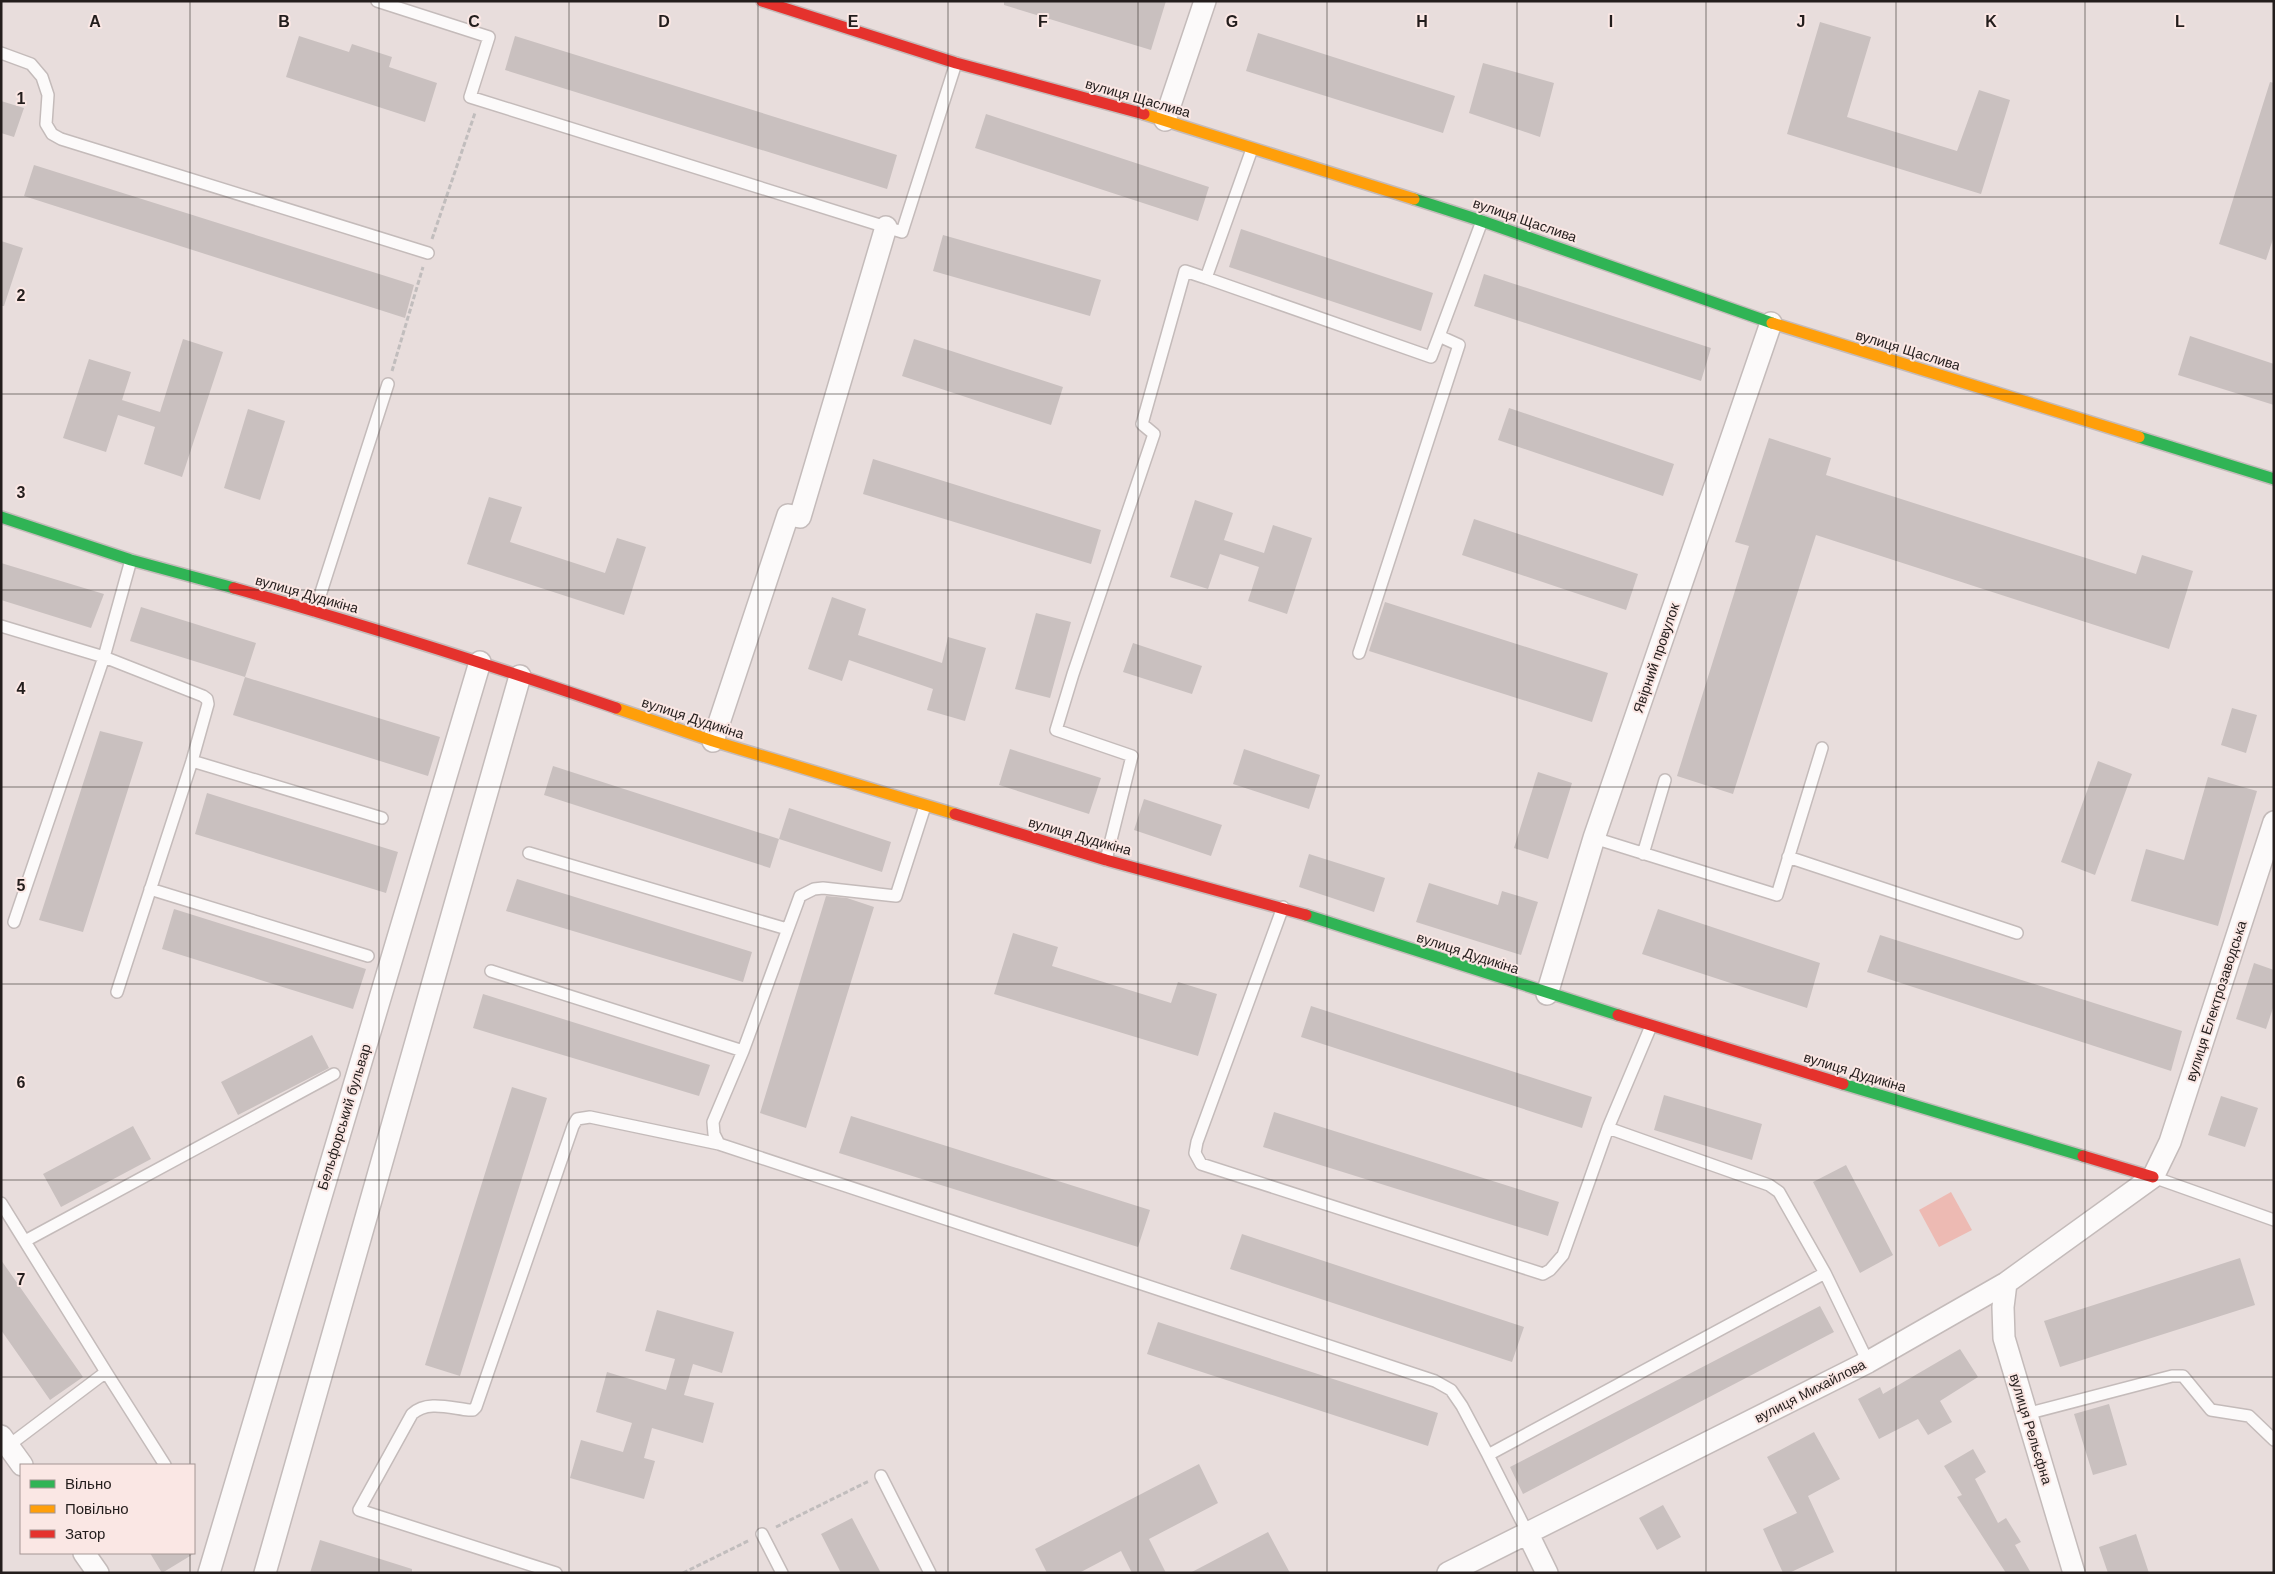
<svg xmlns="http://www.w3.org/2000/svg" width="2275" height="1574" font-family="Helvetica,sans-serif">
  <style>
    .green { fill: #edbab3 }
    .building { fill: #c9c0bf }
    .lines { fill: none; stroke-linecap: round; stroke-linejoin: round }
    .lane-casing { stroke: #c4bbba; stroke-width: 14 }
    .street-casing { stroke: #c4bbba; stroke-width: 24 }
    .fast-casing { stroke: #c4bbba; stroke-width: 14 }
    .slow-casing { stroke: #c4bbba; stroke-width: 14 }
    .jam-casing { stroke: #c4bbba; stroke-width: 14 }
    .path { stroke: #c1bdbd; stroke-width: 3; stroke-dasharray: 5 2.5; stroke-linecap: butt }
    .lane { stroke: #fcfafa; stroke-width: 11 }
    .street { stroke: #fcfafa; stroke-width: 21 }
    .fast { stroke: #30b455; stroke-width: 11 }
    .slow { stroke: #ff9f0a; stroke-width: 11 }
    .jam { stroke: #e5322d; stroke-width: 11 }
    .grid { fill: none; stroke: #231d1c; stroke-width: 1; stroke-opacity: 0.55 }
    .labels { text-anchor: middle; dominant-baseline: central; stroke-width: 4; stroke-linejoin: round; paint-order: stroke }
    .street-label { font-size: 14px; fill: #231d1c; stroke: #fae7e4 }
    .grid-label { font-size: 16px; text-anchor: middle; font-weight: bold; fill: #231d1c; stroke: #fae7e4; stroke-width: 4; stroke-linejoin: round; paint-order: stroke }
  </style>
  <rect width="100%" height="100%" fill="#e8dddc"/>
  <!-- green -->
  <path class="green" d="M1951,1192L1972,1230L1939,1247L1919,1210Z"/>
  <!-- building -->
  <path class="building" d="M1004,1H1166L1151,50L1004,5Z
    M1820,22L1871,37L1847,117L1957,151L1979,90L2010,100L1981,194L1787,134Z
    M1258,33L1455,96L1443,133L1246,71Z
    M299,36L349,52L352,44L392,57L389,67L437,83L425,122L286,77Z
    M515,36L897,155L887,189L505,70Z
    M1483,63L1554,83L1540,137L1469,113Z
    M2270,82L2274,83V236L2266,260L2219,244Z
    M1,101L24,108L14,137L1,133Z
    M986,114L1209,187L1198,221L975,148Z
    M34,165L414,285L405,318L24,196Z
    M1241,229L1433,293L1421,331L1229,267Z
    M943,235L1101,280L1090,316L933,271Z
    M1,241L23,248L4,306H1Z
    M1484,274L1711,348L1701,381L1474,306Z
    M2190,336L2274,364V405L2178,375Z
    M183,339L223,352L182,477L144,464L155,427L118,415L106,452L63,438L89,359L131,372L122,400L160,412Z
    M914,339L1063,387L1051,425L902,376Z
    M1509,408L1674,464L1663,496L1498,440Z
    M248,409L285,421L260,500L224,488Z
    M1769,438L1831,458L1826,475L2136,574L2142,555L2193,571L2169,649L1816,535L1733,794L1677,776L1749,546L1735,542Z
    M873,459L1101,530L1091,564L863,494Z
    M489,497L522,507L510,542L605,573L617,538L646,547L624,615L467,564Z
    M1195,500L1233,513L1224,540L1264,553L1273,525L1312,538L1287,614L1248,601L1259,567L1220,554L1208,589L1170,577Z
    M1474,519L1638,574L1626,610L1462,555Z
    M1,563L104,594L91,628L1,600Z
    M832,597L866,609L858,635L942,663L948,637L986,648L965,721L927,710L933,689L849,660L842,681L808,669Z
    M1385,602L1608,673L1592,722L1369,651Z
    M141,607L256,643L245,677L130,641Z
    M1036,613L1071,622L1050,698L1015,689Z
    M1133,643L1202,666L1192,694L1123,672Z
    M245,677L440,737L428,776L233,715Z
    M2232,708L2257,715L2246,753L2221,745Z
    M100,731L143,742L83,932L39,920Z
    M1010,749L1101,778L1089,814L999,785Z
    M1244,749L1320,775L1309,809L1233,784Z
    M2098,761L2132,774L2095,875L2061,862Z
    M553,766L779,839L770,868L544,795Z
    M1538,772L1572,783L1548,859L1514,848Z
    M2208,777L2257,791L2218,926L2131,901L2146,849L2184,860Z
    M207,793L398,852L386,893L195,834Z
    M1144,799L1222,825L1211,856L1134,830Z
    M789,808L891,842L882,872L779,839Z
    M1309,854L1385,878L1374,912L1299,887Z
    M517,879L752,952L743,982L506,911Z
    M1429,883L1498,905L1502,891L1538,902L1521,955L1416,922Z
    M826,896L847,898L874,907L806,1128L760,1113Z
    M174,909L366,969L353,1009L162,949Z
    M1658,909L1820,963L1807,1008L1642,954Z
    M1013,933L1058,947L1052,966L1171,1003L1178,982L1217,994L1198,1056L994,994Z
    M1880,935L2182,1031L2171,1071L1867,972Z
    M2254,963L2274,970V1005L2266,1029L2236,1019Z
    M483,994L710,1065L699,1096L473,1028Z
    M1311,1006L1592,1097L1582,1128L1301,1037Z
    M312,1035L329,1068L238,1115L221,1082Z
    M512,1087L547,1098L460,1376L425,1365Z
    M1664,1095L1762,1124L1752,1160L1654,1130Z
    M2221,1096L2258,1108L2245,1147L2208,1135Z
    M1274,1112L1559,1202L1548,1236L1263,1147Z
    M851,1116L1150,1210L1138,1247L839,1153Z
    M133,1126L151,1159L61,1207L43,1174Z
    M1846,1165L1893,1255L1860,1273L1813,1182Z
    M1242,1234L1524,1327L1512,1362L1230,1269Z
    M2240,1258L2255,1305L2060,1367L2044,1321Z
    M1,1260L83,1377L50,1400L1,1330Z
    M1820,1306L1834,1332L1523,1494L1510,1467Z
    M657,1310L734,1332L722,1373L693,1364L684,1395L714,1403L703,1443L652,1428L644,1458L655,1461L644,1499L570,1478L581,1440L623,1452L632,1423L596,1412L607,1372L666,1390L675,1359L645,1351Z
    M1158,1322L1438,1413L1428,1446L1147,1354Z
    M1960,1349L1978,1377L1940,1401L1952,1422L1928,1435L1918,1419L1879,1439L1858,1399L1880,1387L1883,1394Z
    M2109,1404L2127,1465L2093,1475L2074,1414Z
    M1814,1432L1840,1479L1808,1496L1834,1552L1789,1573H1783L1763,1529L1797,1513L1767,1457Z
    M1973,1449L1986,1472L1975,1479L1998,1523L2006,1518L2021,1542L2015,1545L2031,1573H2006L1957,1497L1962,1495L1944,1466Z
    M1199,1464L1218,1503L1149,1539L1166,1573H1132L1121,1551L1079,1573H1047L1035,1549Z
    M1663,1505L1681,1537L1657,1550L1639,1518Z
    M852,1518L881,1573H841L821,1534Z
    M1268,1532L1290,1573H1190Z
    M2136,1534L2149,1573H2108L2099,1547Z
    M320,1540L412,1569V1573H310Z
    M150,1553H195L162,1573Z"/>
  <g class="lines">
    <!-- lane casing -->
    <g class="lane-casing">
      <path id="lane" d="M377,1L489,37L470,97L902,232L956,63
        M1,53L31,64L42,77L48,95L46,124L52,134L61,139L428,253
        M1206,278L1431,357L1439,336
        M315,611L388,384
        M1,626L104,657L14,922
        M1359,653L1459,345L1439,336L1482,221
        M192,761L382,818
        M925,806L896,896L823,888L814,889L800,896L743,1051L713,1122L714,1134L719,1144L1435,1381L1451,1390L1462,1406L1488,1455
        M1594,838L1777,895L1822,748
        M529,853L787,929
        M1643,854L1665,780
        M1788,857L2017,933
        M1106,860L1132,756L1056,730L1073,674L1154,434L1142,424L1185,271L1206,278L1252,149
        M150,889L368,956
        M1283,907L1197,1142L1195,1153L1201,1164L1543,1274L1550,1270L1563,1255L1608,1128
        M491,971L743,1051
        M117,992L192,761L208,704L207,699L203,696L104,657L131,560
        M1651,1026L1608,1128L1769,1185L1779,1192L1825,1273L1868,1362
        M2153,1177L2274,1220
        M1,1203L106,1372L8,1446
        M25,1241L334,1074
        M106,1372L165,1465
        M2026,1414L2172,1376H2183L2211,1410L2249,1416L2274,1440
        M881,1476L930,1573
        M1527,1532L1488,1455L1825,1273
        M762,1534L782,1573
        M556,1573L359,1510L412,1414C427,1400 450,1408 469,1410H473L476,1407L573,1126L577,1119L590,1117L719,1144"/>
    </g>
    <!-- street casing -->
    <g class="street-casing">
      <path id="street" d="M1165,120L1205,1
        M713,741L788,515L800,517L886,227
        M1547,994L1594,838L1771,323
        M2006,1283L2003,1307L2004,1338L2074,1573
        M1,1436L22,1465
        M1527,1532L1547,1573
        M84,1553L98,1573
        M209,1573L480,662
        M265,1573L520,676
        M1448,1573L1868,1362L2006,1283L2153,1177L2170,1142L2274,822"/>
    </g>
    <!-- fast casing -->
    <g class="fast-casing">
      <path id="fast" d="M1414,199L1482,221L1772,323
        M2139,437L2274,479
        M1,517L131,560L234,588
        M1306,915L1618,1015
        M1843,1084L2083,1156"/>
    </g>
    <!-- slow casing -->
    <g class="slow-casing">
      <path id="slow" d="M1144,114L1414,199
        M1772,323L2139,437
        M616,708L713,741L955,814"/>
    </g>
    <!-- jam casing -->
    <g class="jam-casing">
      <path id="jam" d="M762,1L956,63L1144,114
        M234,588C363,624 490,665 616,708
        M955,814L1106,860L1306,915
        M1618,1015L1843,1084
        M2083,1156L2153,1177"/>
    </g>
    <!-- path -->
    <path class="path" d="M432,239L475,113
      M392,371L423,267
      M776,1527L869,1481
      M683,1573L750,1540"/>
    <!-- lane -->
    <use href="#lane" class="lane"/>
    <!-- street -->
    <use href="#street" class="street"/>
    <!-- fast -->
    <use href="#fast" class="fast"/>
    <!-- slow -->
    <use href="#slow" class="slow"/>
    <!-- jam -->
    <use href="#jam" class="jam"/>
  </g>
  <!-- grid -->
  <path class="grid" d="M190,1V1465M379,1V1573M569,1V1573M758,1V1573M948,1V1573M1138,1V1573M1327,1V1573M1517,1V1573M1706,1V1573M1896,1V1573M2085,1V1573M1,197H2274M1,394H2274M1,590H2274M1,787H2274M1,984H2274M1,1180H2274M1,1377H2274M190,1553V1573"/>
  <g class="labels">
    <!-- street labels -->
    <g class="street-label">
      <text transform="translate(1138 98) rotate(16)">вулиця Щаслива</text>
      <text transform="translate(1525 220) rotate(19)">вулиця Щаслива</text>
      <text transform="translate(1908 350) rotate(17)">вулиця Щаслива</text>
      <text transform="translate(307 594) rotate(16)">вулиця Дудикіна</text>
      <text transform="translate(1656 658) rotate(-71)">Явірний провулок</text>
      <text transform="translate(693 718) rotate(18)">вулиця Дудикіна</text>
      <text transform="translate(1080 836) rotate(16)">вулиця Дудикіна</text>
      <text transform="translate(1468 953) rotate(18)">вулиця Дудикіна</text>
      <text transform="translate(2216 1001) rotate(-72)">вулиця Електрозаводська</text>
      <text transform="translate(1855 1072) rotate(17)">вулиця Дудикіна</text>
      <text transform="translate(344 1117) rotate(-73)">Бельфорський бульвар</text>
      <text transform="translate(1810 1391) rotate(-27)">вулиця Михайлова</text>
      <text transform="translate(2031 1429) rotate(73)">вулиця Рельєфна</text>
    </g>
  </g>
  <g class="grid-label">
    <text x="95" y="27">A</text>
    <text x="284" y="27">B</text>
    <text x="474" y="27">C</text>
    <text x="664" y="27">D</text>
    <text x="853" y="27">E</text>
    <text x="1043" y="27">F</text>
    <text x="1232" y="27">G</text>
    <text x="1422" y="27">H</text>
    <text x="1611" y="27">I</text>
    <text x="1801" y="27">J</text>
    <text x="1991" y="27">K</text>
    <text x="2180" y="27">L</text>
    <text x="21" y="104">1</text>
    <text x="21" y="301">2</text>
    <text x="21" y="498">3</text>
    <text x="21" y="694">4</text>
    <text x="21" y="891">5</text>
    <text x="21" y="1088">6</text>
    <text x="21" y="1285">7</text>
  </g>
  <!-- border -->
  <rect width="2275" height="1574" fill="none" stroke="#231d1c" stroke-width="5"/>
  <!-- legend -->
  <rect x="20" y="1464" width="175" height="90" fill="#fae7e4" stroke="#a49694"/>
  <rect x="30" y="1480" width="25" height="8" fill="#30b455" stroke="#a49694"/>
  <text x="65" y="1489" font-size="15" fill="#231d1c">Вільно</text>
  <rect x="30" y="1505" width="25" height="8" fill="#ff9f0a" stroke="#a49694"/>
  <text x="65" y="1514" font-size="15" fill="#231d1c">Повільно</text>
  <rect x="30" y="1530" width="25" height="8" fill="#e5322d" stroke="#a49694"/>
  <text x="65" y="1539" font-size="15" fill="#231d1c">Затор</text>
</svg>
